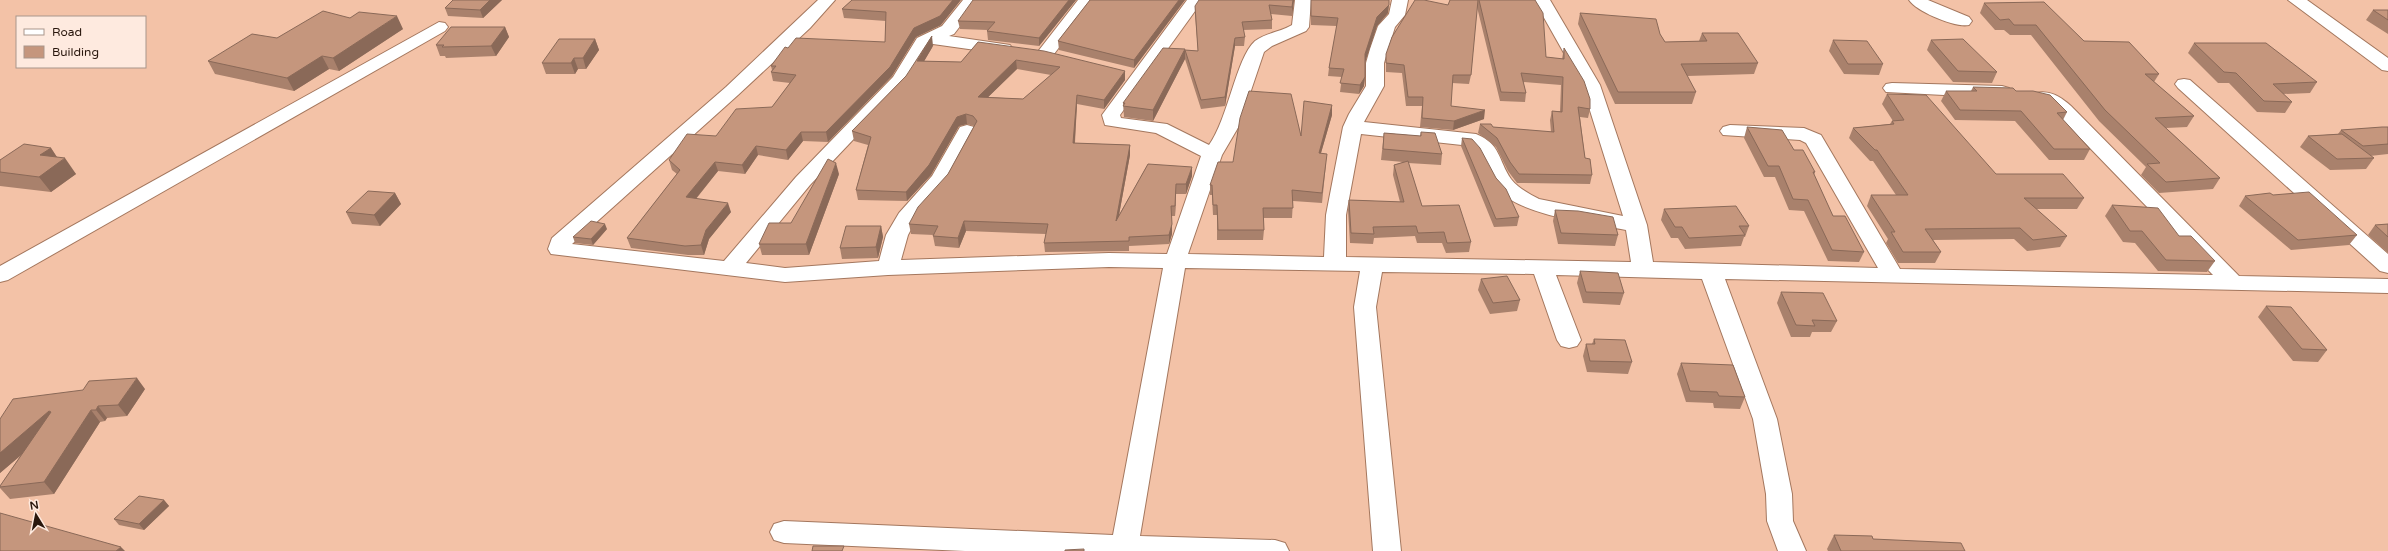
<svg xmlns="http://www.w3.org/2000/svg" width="2388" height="551" font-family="'Varela Round',sans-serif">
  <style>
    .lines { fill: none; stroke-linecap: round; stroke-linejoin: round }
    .minor-casing { stroke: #a4775e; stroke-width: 2 }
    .minor { fill: #fff; fill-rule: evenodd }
    .wall { fill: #a9816c; fill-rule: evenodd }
    .shaded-wall { fill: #8a6958 }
    .building { fill: #c5967d; stroke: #8a6958; fill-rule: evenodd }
  </style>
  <rect width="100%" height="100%" fill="#f3c2a7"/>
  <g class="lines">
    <!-- minor casing -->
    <g class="minor-casing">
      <path id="minor" d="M818,0H835L810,28L738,95L572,244L724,261L796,177L893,77L917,38L942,26L963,0H980L954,34L949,36L1010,45L1013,49L1010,53L1004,54L933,44L930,45L906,84L810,185L746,263L785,268L879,261L886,235L899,213L932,176L960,127L967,125L974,127L977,131L948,183L918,216L908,235L901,260L1109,253L1167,254L1201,156L1156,133L1105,125L1102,115L1187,0H1203L1120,115L1121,118L1167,124L1209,145C1228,119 1236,58 1255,41C1266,33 1280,32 1292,25L1295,0H1311L1309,27L1306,31L1272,46L1264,52L1239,126L1222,155L1188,254L1324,257L1326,215L1343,127L1349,114L1366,86V63L1370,49L1378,26L1389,14L1392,0H1408L1405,15L1395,27L1388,49L1384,63V86L1364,122L1476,134C1501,144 1498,160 1511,179C1518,188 1529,194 1539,199L1623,216L1582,85L1534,0H1550L1600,85L1647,225L1653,262L1878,268L1806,143L1800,140L1723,135L1720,131L1723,127L1730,125L1804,128L1821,135L1900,269L2213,275L2057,114C2051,108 2038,103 2034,97L2036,93C2050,90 2061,97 2071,106L2239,276L2388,279V293L1725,279L1777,419L1792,494L1793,521L1806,551H1778L1767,521L1766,494L1753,419L1702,279L1556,275L1581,340L1577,346L1569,348L1561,346L1557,340L1534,274L1382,272L1376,307L1401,551H1373L1354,307L1360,271L1185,268L1140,536L1275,540L1285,543L1289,551H965L784,543L774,540L770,532L774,524L784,521L1113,535L1163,268L1109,267L888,275L785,282L551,254L548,249L552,238L726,87ZM1361,134L1471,146C1486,156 1487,177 1500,191C1523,216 1592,223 1626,230L1631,262L1346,257V215Z
        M1078,0H1095L1051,58H1039L1036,54Z
        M1909,0H1928L1969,17L1972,21L1969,25C1956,28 1917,12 1909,0Z
        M2288,0H2307L2388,58V71L2382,70Z
        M439,22L445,23L448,27L445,31L8,280L0,282V266Z
        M2184,79L2190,80L2388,254V273L2380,271L2178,88L2175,84L2178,80Z
        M1892,83L2002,86L2009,88L2011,92L2009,96L2002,98L1886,92L1883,88L1886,84Z"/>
    </g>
    <!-- minor -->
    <use href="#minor" class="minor"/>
  </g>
  <!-- wall -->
  <path class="wall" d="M502,0L483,18L448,16L445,8Z
    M852,0L941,25L916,37L892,76L828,142L803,141L788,160L758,155L745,174L718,171L696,199L731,212L709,239L704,255H688L631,248L627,238L677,174L672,170L669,160L772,107L790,83L773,81L771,72L772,70L771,66L788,48L885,42L886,21L844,18L842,9Z
    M1076,0L1039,46L988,40L987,31L988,30L960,29L958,21Z
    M1090,0H1185L1134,68L1059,50L1058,41Z
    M1294,0L1292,16L1271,14L1272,20V29L1243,30L1245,37L1244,46H1235L1225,106L1201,109L1185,59V50L1198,51L1195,14V6Z
    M1311,0H1389L1388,13L1377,26L1365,60V77L1364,86L1359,94L1340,92L1342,77L1328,76L1329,68L1337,26L1311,25Z
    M1450,0H1535L1546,57L1562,59L1564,48L1590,109L1588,118L1580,117L1585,158L1592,175L1590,184L1517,183L1508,171L1496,147L1478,133L1480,124L1493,127L1551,132L1550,120L1552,111H1560L1561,85L1523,82L1526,93L1525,102L1500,101L1477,7L1471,75L1469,84L1452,83L1451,106L1484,119L1453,130L1420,127L1422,106H1406L1402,73L1386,72V54L1448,5Z
    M1984,3L2084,41L2159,74L2154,82L2194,116L2187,127L2166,128L2220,178L2213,189L2159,193L2141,175L2146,167L2099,121L2031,35H2010L2004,30H1995L1980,13Z
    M2373,10H2388V34L2366,20Z
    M1580,13L1660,34L1665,42L1699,41L1702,33L1758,63L1754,74L1687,76L1696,92L1692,104H1615L1578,24Z
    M350,18L403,29L339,71L329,69L294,91L215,74L208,61L277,38Z
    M505,27L509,37L496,56L446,58L445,56H440L436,45Z
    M595,39L599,50L586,69H578L575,74H546L542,63Z
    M1833,40L1883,64L1879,75L1844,74L1829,51Z
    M1931,40L1997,72L1992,83L1953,82L1927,50Z
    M978,42L1125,80L1104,109L1077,104L1075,143L1130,145V155L1119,215L1148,164L1192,176L1186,194H1176L1175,216H1171L1172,234L1169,244L1129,246V251L1045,252L1044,243L1046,234L966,231L959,248L935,246L933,236L934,235L911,234L909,224L948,174L974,126L967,124L959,126L931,175L907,201L858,200L856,190L868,145L854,141L852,131L906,76L933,46L924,61L961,62ZM1017,69L1051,75L1023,99L988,97Z
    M2194,43L2317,82L2310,93L2283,94L2292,102L2285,113L2257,112L2229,83H2218L2188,53Z
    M1185,49V59L1153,121L1124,117L1123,103Z
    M1973,87L2016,91L2067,112L2063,120L2090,149L2084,160H2049L2015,121L1955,120L1941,101L1946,91H1971Z
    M1887,94L1996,174L2084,198L2077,209H2036L2067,236L2060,247L2027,251L2014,239L1933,240L1941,252L1935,263H1898L1886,243L1888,239L1867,206L1871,195H1896L1873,161H1870L1849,138L1853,128L1890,124L1892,121H1893L1882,104Z
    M1332,105V115L1321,153L1326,164L1322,203L1293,201L1292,218H1263L1264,230L1263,240H1217V215H1213L1212,195H1210V185L1233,162L1301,136Z
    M1747,127L1794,150L1815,172L1814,175L1833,216L1864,252L1859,262L1828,261L1804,211L1789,210L1775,177H1764L1744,138Z
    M2388,127V154L2370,156L2374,158L2366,169L2330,170L2300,147L2308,136L2338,134L2341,130Z
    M1421,132L1442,154L1441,165L1408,163L1422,206L1471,242L1469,252L1446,253L1442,243H1417L1415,236L1374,238L1373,244L1350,243L1348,210L1349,200L1400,202L1393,175L1394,165L1403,162L1381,160L1384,133L1420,136Z
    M1462,138L1496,178L1519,217L1517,226L1494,227L1461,146Z
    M51,148L57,157L76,174L51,192L0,186V160Z
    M839,174L809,255H762L759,244L791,223Z
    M395,193L401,204L380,226L352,224L346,212Z
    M2245,196L2357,235L2349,245L2291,250L2239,206Z
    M2112,205L2179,236L2215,261L2207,272L2158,271L2135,243L2123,242L2105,216Z
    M1664,209L1749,226L1745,237H1744L1741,246L1685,249L1678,238H1671L1661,220Z
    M1555,210L1618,235L1615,246L1558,244L1553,221Z
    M2388,224V253L2368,235L2375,225Z
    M881,226L883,237L878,258L842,259L840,248Z
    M607,229L593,245L575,243L573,237Z
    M1580,271L1624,293L1620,305L1583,303L1577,283Z
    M1481,279L1520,300L1517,311L1490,314L1478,290Z
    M1781,292L1837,321L1831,332H1812L1810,337H1791L1777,303Z
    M2266,306L2327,350L2318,362L2293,361L2258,317Z
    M1594,339L1632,362L1628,374L1587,372L1583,356L1586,344H1592Z
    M1681,363L1745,397L1740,409L1714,408L1713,403L1686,402L1677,374Z
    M145,389L127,416L107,418L105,421L100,422L54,494L10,499L0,488V486L21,455L0,473V419Z
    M164,500L169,506L144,530L119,525L114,519Z
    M1834,535L1873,539L1965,551H1828L1827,549Z"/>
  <!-- shaded-wall -->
  <path class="shaded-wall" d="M490,0H502L483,18L480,10Z
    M953,0H961L941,25L916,37L892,76L828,142L826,132L914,28Z
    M1069,0H1076L1039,46V38Z
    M1179,0H1185L1134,68V60Z
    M1293,0H1294L1292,16V7Z
    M1389,5L1388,13L1377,26L1365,63V54L1377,17Z
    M397,16L403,29L339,71L333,58Z
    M505,27L509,37L496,56L491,46Z
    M932,36L933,46L919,70L917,61Z
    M1235,38V46L1225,106V97Z
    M595,39L599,50L586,69L583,58Z
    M1185,49V59L1153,121V110Z
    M322,56L329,69L294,91L287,78Z
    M574,58L578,69L575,74L571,63Z
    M1016,60L1017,69L979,106L978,97Z
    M1125,71V80L1104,109V100Z
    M1365,77L1364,86L1359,94L1360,85Z
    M1077,95V104L1074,153L1073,143Z
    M1332,105V115L1318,163L1319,153Z
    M1485,110L1484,119L1453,130L1454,121Z
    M966,114L967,124L959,126L931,175L907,201L906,192L957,117Z
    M801,132L803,141L788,160L786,150Z
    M1130,145V155L1116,231V221Z
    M756,146L758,155L745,174L742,165Z
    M51,148L60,162L65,158L76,174L51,192L39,177L40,155Z
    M715,162L718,171L689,207L686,197Z
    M836,163L839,174L809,255L806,244Z
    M1192,167V176L1186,194V184Z
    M1176,184V194L1175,216V206Z
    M395,193L401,204L380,226L374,215Z
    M728,203L731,212L709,239L704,255L701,245L706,230Z
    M964,221L966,231L959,248L958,238Z
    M605,224L607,229L593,245L591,239Z
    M1172,224V234L1169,244V235Z
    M881,226L883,237L878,258L876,247Z
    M137,378L145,389L127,416L118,405Z
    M98,406L107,418L105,421L96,410Z
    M91,410L100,422L54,494L44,482Z
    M49,411L59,423L0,473V453Z
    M164,500L169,506L144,530L139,524Z
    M121,547L125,551H116Z"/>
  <!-- building -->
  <path class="building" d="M453,0H490L480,10L445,8Z
    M852,0H953L940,16L914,28L890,67L826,132H801L786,150L756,146L742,165L715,162L686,197L728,203L706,230L701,245L685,246L627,238L680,170L669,160L687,134L716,136L736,109L772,107L796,75L771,72L776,66H771L785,47L788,48L796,38L885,42L886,12L842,9Z
    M973,0H1069L1039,38L987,31L995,22L958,21Z
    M1090,0H1179L1134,60L1058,41Z
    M1199,0H1293L1292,7L1269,5L1272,20L1242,22L1245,37L1235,38L1225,97L1201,100L1185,50L1198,51L1195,6Z
    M1311,0H1389V5L1377,17L1365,54V77L1360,85L1340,83L1344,69L1329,68L1338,18L1311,16Z
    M1415,0H1424L1448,5L1450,0H1478L1471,75H1453L1451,106L1485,110L1454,121L1422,118L1423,97H1408L1404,65L1386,63V54L1392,37Z
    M1479,0H1535L1543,13L1546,57L1564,59V48L1584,81L1590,99V109L1578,107L1585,158L1590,159L1592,175L1519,174L1510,162L1497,138L1480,124H1491L1493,127L1554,132L1552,111L1562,112L1563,77L1521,73L1526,93L1501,92Z
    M2044,2L2084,41L2129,42L2159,74H2145L2194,116L2155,118L2220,178L2166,182L2147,164L2160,163L2105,110L2036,25H2014L2009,19L2000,20L1984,3Z
    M2373,10H2388V20Z
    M323,11L350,18L359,12L397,16L333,58L322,56L287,78L208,61L252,34L277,38Z
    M1580,13L1656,19L1660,34L1665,42L1707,41L1702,33H1738L1758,63L1681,64L1696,92H1618Z
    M451,27H505L491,46L442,47L444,45H436Z
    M932,36L917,61L961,62L978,42L1044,51L1125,71L1104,100L1077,95L1073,143L1130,145L1116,221L1148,164L1192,167L1186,184H1176L1175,206H1171L1172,224L1169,235L1129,237V241L1044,243L1048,224L964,221L958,238L933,236L938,226L909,224L918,207L948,174L977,121L973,116L966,114L957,117L929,165L906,192L856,190L871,137L852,131L906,76ZM1016,60L1060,67L1023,99L978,97Z
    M559,39H595L583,58H574L571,63H542Z
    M1963,39L1997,72L1958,71L1931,40Z
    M1833,40L1867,41L1883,64H1848Z
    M2194,43H2266L2317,82L2273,84L2292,102L2264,101L2236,73L2224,72Z
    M1163,48L1185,49L1153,110L1123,106L1125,103H1123Z
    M1973,87L2013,88L2016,91H2033L2050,95L2067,112L2057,113L2090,149H2054L2021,111L1960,110L1946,91H1977Z
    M1249,91L1291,94L1301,136L1304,101L1332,105L1319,153L1327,154L1322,193L1292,190L1293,208H1263L1264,230H1218L1217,205H1213L1212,185H1210L1218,162H1233L1240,118Z
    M1887,94L1926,95L1996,174H2063L2084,198H2024L2067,236L2033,240L2020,228L1925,229L1941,252H1903L1891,232H1895L1871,195H1908L1877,150H1875L1853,128L1894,124L1892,121L1904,120Z
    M1747,127L1782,130L1794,150H1803L1815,172H1813L1833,216H1845L1864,252L1832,250L1808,200L1793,199L1779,166H1768Z
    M2382,127H2388V144L2363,146L2341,130Z
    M1421,132L1435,133L1442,154L1383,149L1384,133L1421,136Z
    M2342,134L2374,158L2337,159L2308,136Z
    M1462,138L1472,139L1480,148L1496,178L1506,189L1519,217L1496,219Z
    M24,144L51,148L40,155L65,158L39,177L0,172V160Z
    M828,159L836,163L806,244H759L769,223H791Z
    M1408,161L1422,206L1459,205L1471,242L1447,243L1444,232L1418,233L1416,226L1373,227L1374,234L1351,233L1349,200L1404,202L1394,165Z
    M368,191L395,193L374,215L346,212Z
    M2309,192L2357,235L2298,240L2245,196L2270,193L2273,195Z
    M2112,205L2158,208L2179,236H2191L2215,261L2166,260L2142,231H2130Z
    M1736,206L1749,226H1739L1745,235L1689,238L1682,227H1675L1664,209Z
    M1555,210L1578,211L1613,217L1618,235L1561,233Z
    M591,221L605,224L591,239L573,237Z
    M2388,224V237L2375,225Z
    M846,226H881L876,247L840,248Z
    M1580,271L1618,273L1624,293L1586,292Z
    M1507,276L1520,300L1493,303L1481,279Z
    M1781,292L1823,293L1837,321L1812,320L1815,326L1796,325Z
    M2266,306L2291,307L2327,350L2302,349Z
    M1594,339L1625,340L1632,362L1590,361L1586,344H1595Z
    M1681,363L1733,365L1745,397L1719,396L1717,392L1690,391Z
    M137,378L118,405L98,406L96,410H91L44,482L0,487V486L51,412L49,411L0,453V419L13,399L83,390L89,381Z
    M139,496L164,500L139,524L114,519Z
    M0,513L121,547L116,551H0Z
    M1834,535L1872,536L1873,539L1961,543L1965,551H1841Z
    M813,546H844L842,551H812Z
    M1084,549V551H1065V550Z"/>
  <!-- legend -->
  <rect x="16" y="16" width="130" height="52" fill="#feeadf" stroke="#a9968b"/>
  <rect x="24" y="29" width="20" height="6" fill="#ffffff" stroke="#a9968b"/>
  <text x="52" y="36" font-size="12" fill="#29170d">Road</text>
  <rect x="24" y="46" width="20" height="12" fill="#c5967d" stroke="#a9968b"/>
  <text x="52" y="56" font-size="12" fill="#29170d">Building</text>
  <!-- north arrow -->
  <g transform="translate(36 515) rotate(350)" stroke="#feeadf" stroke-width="3" paint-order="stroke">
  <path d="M0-3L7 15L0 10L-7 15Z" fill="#29170d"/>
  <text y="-6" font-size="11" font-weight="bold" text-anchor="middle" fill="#29170d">N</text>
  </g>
</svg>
